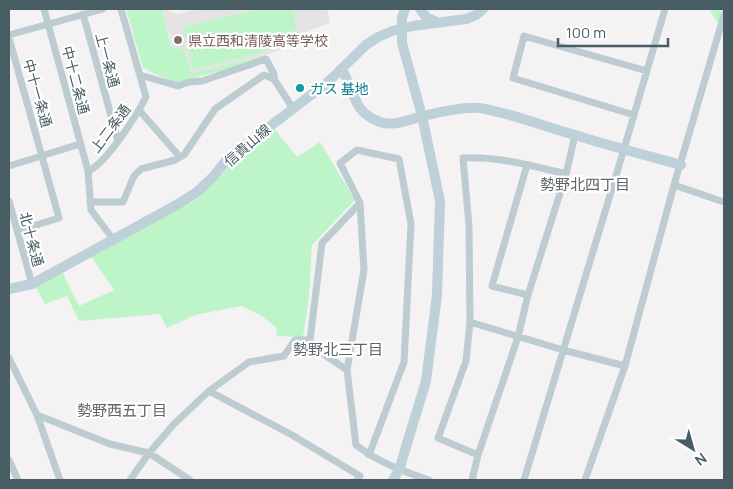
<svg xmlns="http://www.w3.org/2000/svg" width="733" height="489" font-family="Manrope,'Noto Sans JP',sans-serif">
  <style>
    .education { fill: #e6e3e5 }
    .green { fill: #bef5c8 }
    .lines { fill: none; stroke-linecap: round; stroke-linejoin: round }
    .street { stroke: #bcccd0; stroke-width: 7 }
    .secondary { stroke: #bed0d8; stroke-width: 10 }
    .education-dot { fill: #8d6e63; stroke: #fff; stroke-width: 2 }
    .culture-dot { fill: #0f9aa8; stroke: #fff; stroke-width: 2 }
    .labels { text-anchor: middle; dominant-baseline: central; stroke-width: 4.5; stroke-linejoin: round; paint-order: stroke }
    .education-label { font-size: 14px; fill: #785e54; stroke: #fff; text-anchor: start }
    .street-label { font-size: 14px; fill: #475c63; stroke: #fff }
    .culture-label { font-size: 14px; fill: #0d838f; stroke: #fff; text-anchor: start }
    .neighbourhood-label { font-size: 15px; fill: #5e6568; stroke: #fff }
  </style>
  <rect width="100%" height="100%" fill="#f5f2f3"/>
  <!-- education -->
  <path class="education" d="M162,9H167L177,14L199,9H259L183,27L194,70L265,52L279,41L286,40L297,28L293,9H327L330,23L308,31L285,48L266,55L192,73L184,50L172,46Z"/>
  <!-- green -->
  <path class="green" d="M126,9H162L171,46L184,50L192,73L266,55L268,58L175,83L143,68Z
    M259,9H293L297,28L286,40L279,41L265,52L193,70L183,27Z
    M709,9H724V32Z
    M273,127L297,157L320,142L355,200L312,245L309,297L303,337L276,336L277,328L260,315L241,306L195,315L167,328L160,314L79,321L67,296L45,304L35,286L62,271L79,306L114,290L91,256L194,201L224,173L222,171Z"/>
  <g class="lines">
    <!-- street -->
    <path class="street" d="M44,9L88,171L91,210L113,239
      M83,14L118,141
      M9,35L103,9
      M9,38L59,218L17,231
      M140,75L178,86L189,82L202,81L266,59L274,74V79
      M139,110L180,157
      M634,115L513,78L524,36L647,71
      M527,165L492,286L528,295
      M9,166L80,144
      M88,171C106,164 137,115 146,97L121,9
      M674,185L724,202
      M9,201L32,284
      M90,202H123L134,176L141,169L175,160L184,155L215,109L264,75L274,79L292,107
      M470,322L563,350L625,366
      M9,358L37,415L60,480
      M347,370L313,347L310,340L322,243L360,203
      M209,391L292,435L360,476L357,480
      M37,415L110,444L149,453L190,480
      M369,455L404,362L411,224L399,159L357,150L340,163L360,203L364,270L347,370L356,445C378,462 402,471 429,480
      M478,455L438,438L466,361L470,322L469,226L463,158C498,156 533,166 566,174
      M9,460L18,480
      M130,480L149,453L174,424L209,391L249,362L284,356L295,340H310
      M472,480L478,455L518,337L528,295L566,174L575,135
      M524,480L624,149L665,9
      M585,480L625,366L674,185L724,15"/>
    <!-- secondary -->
    <path class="secondary" d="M420,9L426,17L437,22
      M341,69C356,90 351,112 380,122C395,127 409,119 424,116C438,112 465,107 480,108C486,109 493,111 498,112C524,118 549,128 575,135C610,146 645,155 681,165
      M9,289L32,284L180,203L197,192L214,176L227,159L328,82L366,45L378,37L392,31L413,26L466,19L476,15L483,9
      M393,480L399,470L426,381L437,295L440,201L422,116L402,43V18L405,9"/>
  </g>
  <!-- markers -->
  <circle class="education-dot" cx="178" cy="40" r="5"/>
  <circle class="culture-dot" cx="300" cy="88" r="5"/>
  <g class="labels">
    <!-- education labels -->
    <g class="education-label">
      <text x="188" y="40">県立西和清陵高等学校</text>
    </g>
    <!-- street labels -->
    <g class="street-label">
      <text transform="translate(108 60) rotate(75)">上一条通</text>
      <text transform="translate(76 80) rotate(75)">中十二条通</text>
      <text transform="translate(38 93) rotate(74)">中十一条通</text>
      <text transform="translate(110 128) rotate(-53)">上二条通</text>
      <text transform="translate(247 145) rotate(-41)">信貴山線</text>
      <text transform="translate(32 239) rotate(75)">北十条通</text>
    </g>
    <!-- culture labels -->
    <g class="culture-label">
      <text x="310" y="88">ガス 基地</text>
    </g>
    <!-- neighbourhood labels -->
    <g class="neighbourhood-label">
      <text x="585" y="184">勢野北四丁目</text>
      <text x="338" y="349">勢野北三丁目</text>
      <text x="122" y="410">勢野西五丁目</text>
    </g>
  </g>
  <!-- border -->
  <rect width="733" height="489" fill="none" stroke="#475c63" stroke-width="20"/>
  <!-- north arrow -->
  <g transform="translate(693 449) rotate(143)" stroke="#ffffff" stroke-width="4" paint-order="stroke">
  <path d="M0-4L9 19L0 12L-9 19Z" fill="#475c63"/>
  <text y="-8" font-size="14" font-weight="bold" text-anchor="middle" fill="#475c63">N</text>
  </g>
  <!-- scale -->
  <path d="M558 38v8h110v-8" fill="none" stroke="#475c63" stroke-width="2.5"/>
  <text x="566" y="38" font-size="15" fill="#475c63" stroke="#ffffff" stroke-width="4" paint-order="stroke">100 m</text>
</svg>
